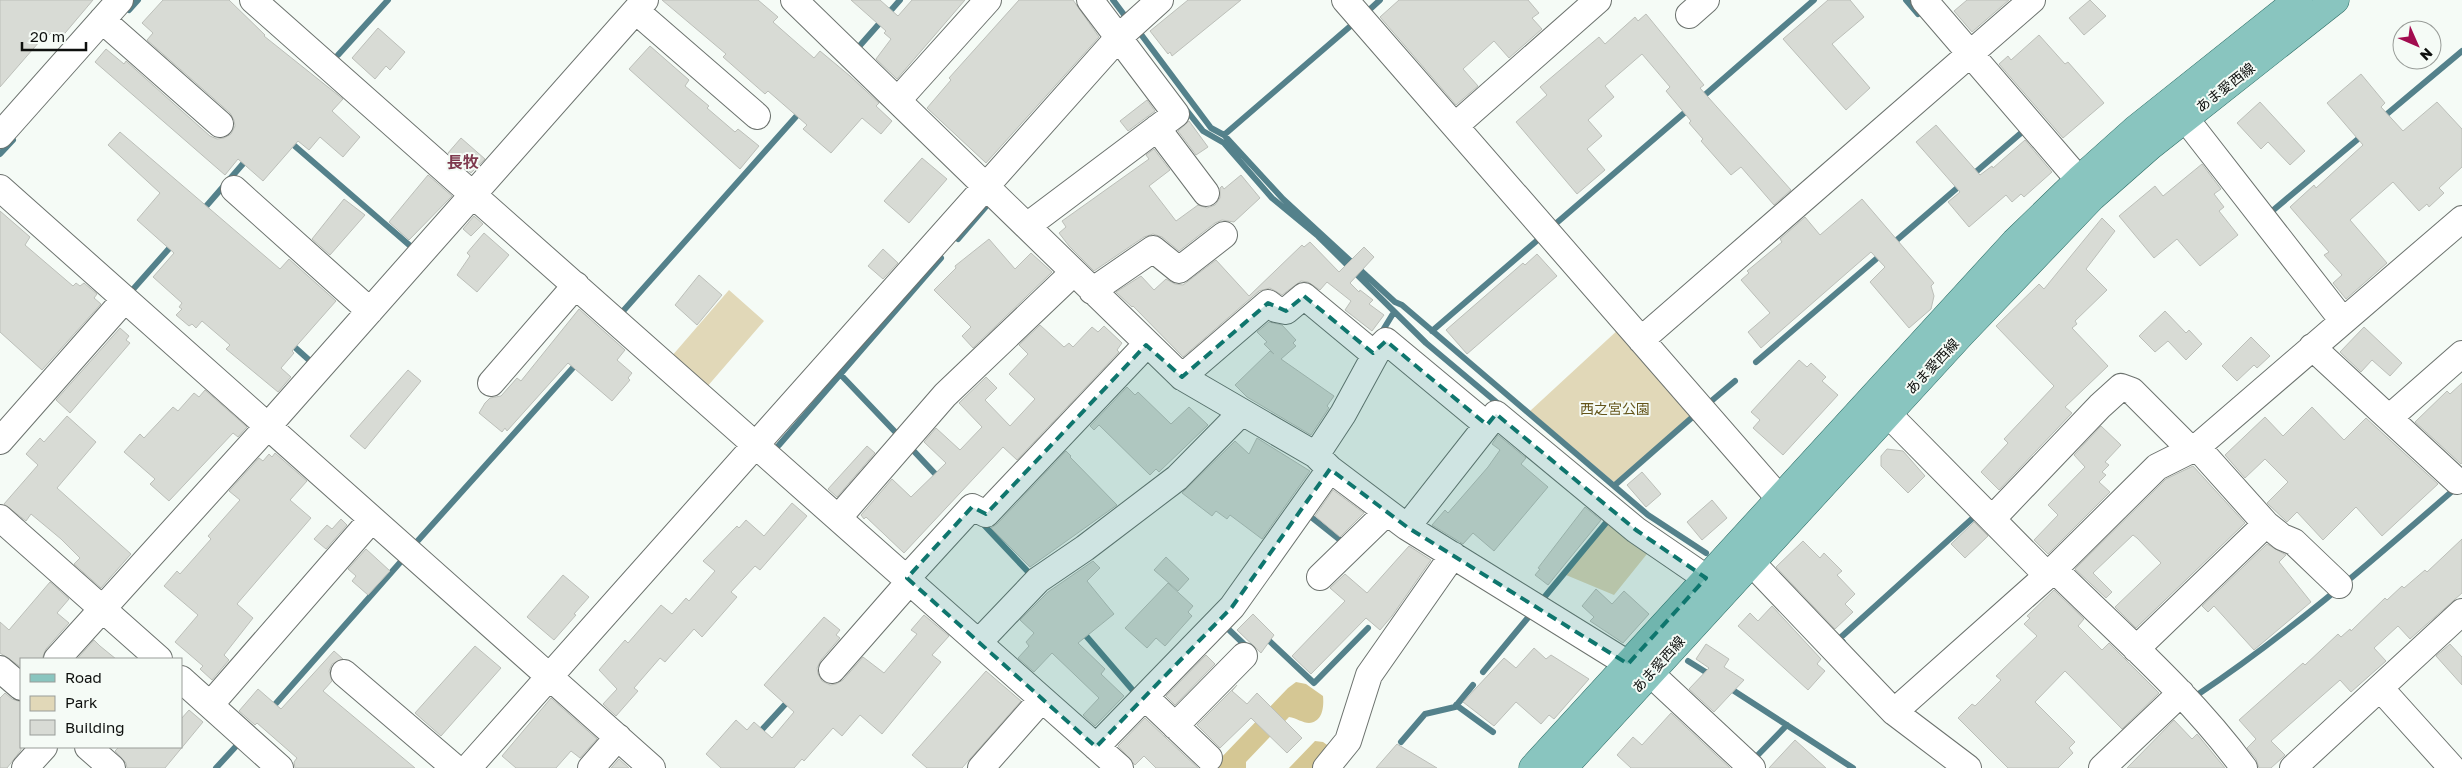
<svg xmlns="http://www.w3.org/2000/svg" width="2462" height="768" font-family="'Golos Text','Noto Sans JP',sans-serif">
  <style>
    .green { fill: #e1d8b8 }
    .forest { fill: #d5c794 }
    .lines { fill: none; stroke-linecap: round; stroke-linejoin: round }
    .stream { stroke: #54818b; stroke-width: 6 }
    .building { fill: #d8dbd5; stroke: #bcbfb9 }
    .minor-casing { stroke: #6c726e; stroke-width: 28 }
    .major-casing { stroke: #2b6c65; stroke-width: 29 }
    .minor { stroke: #fff; stroke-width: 26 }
    .major { stroke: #89c5bf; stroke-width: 28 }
    .marked { fill: #0f766e; fill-opacity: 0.2; stroke: #0f766e; stroke-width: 4; stroke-dasharray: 10 6; stroke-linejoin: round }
    .labels { text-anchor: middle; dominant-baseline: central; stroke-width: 4; stroke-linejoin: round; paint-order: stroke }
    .street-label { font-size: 14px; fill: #0e100e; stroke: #f5fbf6 }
    .park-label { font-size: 14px; fill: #635419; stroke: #f5fbf6 }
    .quarter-label { font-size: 16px; font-weight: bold; fill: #7e384d; stroke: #f5fbf6 }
  </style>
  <rect width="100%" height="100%" fill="#f5fbf6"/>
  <!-- green -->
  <path class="green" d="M729,290L764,321L706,388L671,357Z
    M1620,328L1695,414L1615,483L1530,411Z
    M1612,519L1651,549L1614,595L1566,575Z"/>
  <!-- forest -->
  <path class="forest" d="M1296,682L1306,684L1323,696C1324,706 1323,722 1309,723C1303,723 1296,718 1289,717L1246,762V768H1217V762L1288,688Z
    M1315,741L1323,742L1330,747L1317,768H1289Z"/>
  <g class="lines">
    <!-- stream -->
    <path class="stream" d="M1113,0L1128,20
      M1906,0L1918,14
      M129,10L138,0
      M1368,11L1380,0
      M1137,29L1211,128L1224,135L1283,199L1395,302L1402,305L1648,515L1706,553
      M856,50L900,0
      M338,55L388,0
      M1699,100L1814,0
      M1184,107L1203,131L1224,143L1272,198L1318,236L1426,343L1501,406
      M2381,119L2462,51
      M1224,135L1354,23
      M289,141L415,250
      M0,154L13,140
      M1970,177L2021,133
      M202,211L248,158
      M2271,212L2364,134
      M1553,226L1690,108
      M958,239L989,203
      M1891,245L1963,183
      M128,295L174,243
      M624,310L801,111
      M1432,331L1540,238
      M1380,335L1394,312
      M289,342L309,360
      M1756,362L1882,254
      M840,374L900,437
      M1709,403L1735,381
      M779,445L941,258
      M910,447L940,479
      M1615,485L1696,414
      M1306,513L1345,544
      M983,524L1032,576
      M414,545L579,361
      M1542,600L1610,518
      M1224,625L1249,649L1263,635L1314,683L1368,628
      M1081,630L1136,694L1138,692
      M1843,642L1840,638L1974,517
      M1688,661L1712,676
      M1483,672L1531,614
      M1728,687L1853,768
      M2197,695C2290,633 2373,560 2457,487
      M1456,705L1493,732
      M271,709L404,558
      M757,735L791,698
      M1401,742L1425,714L1455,707L1473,685
      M1754,759L1787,725
      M216,768L239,743"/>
  </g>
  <!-- building -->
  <path class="building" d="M0,0H93L60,39L52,32L48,36L46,34L0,87Z
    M163,0H229L265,35L264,36L343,99L332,111L360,137L343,157L320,137L309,150L298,141L263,181L238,159L225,175L95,62L106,49L124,64L126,61L210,136L217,139L224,138L231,134L235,126L234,120L230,113L147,40L153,33L142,23Z
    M662,0H758L778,17L773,22L814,58L820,51L850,76L879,103L876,106L892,121L881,134L862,118L831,153L803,129L807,125L768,91L765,94L723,57L726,54Z
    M851,0H880L898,16L912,0H965L897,79L876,59L891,39L884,33L886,31Z
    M1019,0H1073L1099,37L986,163L927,108L951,80L949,78Z
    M1188,0H1241L1172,56L1170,52L1168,54L1150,31Z
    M1399,0H1528L1539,13L1532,18L1542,29L1509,58L1494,41L1463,69L1478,86L1456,105L1380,17Z
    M1828,0H1850L1864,17L1832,44L1870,88L1846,110L1783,39Z
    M1967,0H2009L1972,32L1954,11Z
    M2090,0L2106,16L2084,35L2069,18Z
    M1646,14L1704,85L1700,88L1791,190L1774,205L1741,167L1731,175L1701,141L1703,139L1689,123L1691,121L1666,91L1670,87L1642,54L1605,86L1614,97L1588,120L1602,136L1587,149L1605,170L1577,194L1516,122L1547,95L1540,87L1599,37L1605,44L1635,17L1638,21Z
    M378,28L405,52L390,70L386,66L375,79L352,58Z
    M2039,35L2065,64L2068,62L2104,103L2063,138L1999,64L2008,56L2011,60Z
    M650,46L689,80L685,86L709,106L707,108L735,132L738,129L759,146L740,169L629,69Z
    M2361,74L2385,103L2381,107L2403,131L2437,102L2462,129V167L2439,188L2444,193L2429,207L2427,204L2419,211L2393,182L2350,220L2387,263L2346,299L2333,283L2342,275L2324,255L2329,252L2290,207L2314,185L2316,188L2363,145L2327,103Z
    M1147,100L1155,111L1128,131L1120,121Z
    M2260,102L2305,151L2290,165L2268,142L2261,149L2237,123Z
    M1189,121L1208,147L1196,155L1178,131Z
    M1936,125L1980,175L1992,166L1993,168L2025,140L2052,172L2024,197L2021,194L2012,202L2006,195L1969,227L1948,202L1960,192L1916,142Z
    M120,132L280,269L289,259L336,301L292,351L294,353L281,368L291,377L278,392L226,349L230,345L202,321L196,328L192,324L189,326L176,315L182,309L179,307L182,303L153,277L174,253L137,220L160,193L108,145Z
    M461,138L485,159L471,173L448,153Z
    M1154,149L1170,170L1149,186L1176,221L1198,205L1207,208L1215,205L1220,198V188L1222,186L1224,189L1241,175L1260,198L1234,222L1222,220L1215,223L1179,251L1162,237L1153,234L1144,237L1094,271L1069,246L1059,233L1066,227L1062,221L1149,159L1146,155Z
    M922,158L947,179L909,223L884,201Z
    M2202,164L2221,189L2214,194L2224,207L2219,211L2238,235L2200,266L2177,239L2154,258L2119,216L2155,186L2163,196Z
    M428,175L452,196L409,240L389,222Z
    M344,199L365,215L330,255L312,239Z
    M1862,199L1934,283L1931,286L1934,296L1931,309L1909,328L1870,282L1885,267L1871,252L1761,348L1748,332L1770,313L1741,280L1749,273L1747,271L1782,242L1780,239L1805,217L1820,235Z
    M0,211L30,237L25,245L73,286L76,283L80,286L84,283L97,294L94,298L101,304L42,370L0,332Z
    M474,216L483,224L471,236L463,229Z
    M2102,218L2115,231L2086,269L2107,290L2075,321L2077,324L2072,328L2108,366L2065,407L2072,413L1999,490L1981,472L2008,443L2004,439L2054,386L1996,326L2039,284L2044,289Z
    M484,233L509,255L477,292L457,275L470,256L467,253Z
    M989,239L1015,269L1031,253L1052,272L973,348L962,336L971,327L934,290L956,268L955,266Z
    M1310,242L1339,272L1364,247L1374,257L1350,283L1359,292L1360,290L1373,300L1369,304L1384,315L1372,331L1345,310L1351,301L1327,282L1320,290L1308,282L1301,281L1282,295L1270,288L1259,291L1183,357L1133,306L1132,307L1116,292L1141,276L1154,290L1166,279L1175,284L1183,285L1216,260L1249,296L1302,245L1304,247Z
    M883,249L898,263L883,279L868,266Z
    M1537,254L1557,276L1467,354L1446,330L1523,263L1525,265Z
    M699,275L722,295L697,325L675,305Z
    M579,309L625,350L617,360L632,373L628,378L630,380L612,401L568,363L507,431L505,428L502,432L479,413L485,403L490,398L501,396L517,378L521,381Z
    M2165,311L2186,333L2189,330L2202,344L2186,360L2168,341L2155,352L2139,336Z
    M1269,322L1282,325L1296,340L1293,343L1296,346L1281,359L1334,396L1327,406L1329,408L1311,435L1247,397L1235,385L1270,351L1274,354L1264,344L1267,342L1257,332Z
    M1040,325L1064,347L1069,343L1073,347L1092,327L1098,332L1104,326L1122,343L1117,350L1119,352L1017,460L1003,447L904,553L866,517L864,519L861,515L892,479L911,497L946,463L924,442L936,428L960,450L982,427L959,403L986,377L997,388L985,400L1010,426L1035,399L1009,374L1028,354L1019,345Z
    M2364,327L2402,363L2390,376L2372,360L2361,372L2340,352Z
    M120,328L129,336L126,340L130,343L70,413L56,400Z
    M2251,337L2270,356L2257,368L2254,365L2237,381L2222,366Z
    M1799,360L1807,367L1811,363L1826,377L1822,381L1838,395L1783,455L1753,428L1760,420L1751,412Z
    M408,370L421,381L365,449L350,436Z
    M2462,383V463L2461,464L2415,422L2447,391L2450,394Z
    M1127,387L1135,395L1138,392L1171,424L1189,407L1208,425L1159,472L1156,469L1150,475L1099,425L1094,430L1090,426Z
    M205,390L247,427L238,437L233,433L169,501L150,484L155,479L124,452L140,434L144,438L173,407L178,411L194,393L199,397Z
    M2312,407L2344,440L2366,418L2438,484L2382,536L2356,507L2323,540L2297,512L2287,522L2267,503L2288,482L2265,459L2245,478L2225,455L2265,417L2283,436Z
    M67,416L96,442L57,488L131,554L101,588L74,564L80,558L61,539L31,514L26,521L4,504L38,465L26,454L40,438L44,442Z
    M2101,426L2121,445L2105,462L2109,465L2102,472L2106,475L2099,482L2110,492L2048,554L2034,540L2058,515L2048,505L2085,467L2074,455Z
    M1498,435L1526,458L1521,464L1548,487L1494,551L1473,533L1463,544L1432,525L1445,510L1448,513L1488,467L1500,450L1492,444Z
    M1257,438L1310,471L1262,539L1230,515L1227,519L1216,511L1212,516L1182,493L1235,441L1249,454Z
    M867,446L875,453L837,497L828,489Z
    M1887,449L1903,451L1925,476L1908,493L1881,466V456Z
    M1066,451L1071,456L1070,457L1117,505L1030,567L991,528L997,524Z
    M275,453L307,481L290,500L311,518L237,604L253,618L224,655L229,660L212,680L200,669L203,666L175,642L198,615L164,586L177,571L180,574L211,539L208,536L240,500L229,491L259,458L263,461L269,454L272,457Z
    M2193,466L2245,523L2136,628L2115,607L2161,563L2137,538L2133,535L2093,573L2112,592L2106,598L2075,569L2166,479Z
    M1642,472L1661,494L1646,507L1627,485Z
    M1333,490L1364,513L1340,537L1315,516Z
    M1712,500L1727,518L1702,540L1687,522Z
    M792,503L807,516L760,570L755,566L731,592L737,597L702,637L694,629L665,662L660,658L634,688L638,691L616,716L603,704L617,689L599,670L625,640L628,643L661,605L672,614L686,598L689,601L715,571L703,561L737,526L739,528L746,520L764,536Z
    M1585,507L1601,520L1548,585L1535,575L1540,569L1538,568Z
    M341,519L347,525L326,549L314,539L327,525L332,529Z
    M1974,522L1988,536L1965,558L1951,544Z
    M2462,539V593L2410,639L2398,626L2374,648L2386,661L2351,692L2340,680L2271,741L2285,755L2282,758L2271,768H2259L2256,759L2247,748L2256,739L2239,720L2303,663L2305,665L2338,634L2341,637L2350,629L2351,631L2385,598L2387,600L2402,586L2404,588L2425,570L2427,572Z
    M1803,541L1820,558L1824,553L1842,571L1837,575L1855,594L1845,604L1853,612L1835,629L1776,567Z
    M2267,544L2286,555L2279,562L2311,602L2254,650L2214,606L2208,612L2202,606Z
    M1409,546L1431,560L1392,616L1380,630L1366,618L1311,674L1292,656L1345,601L1330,588L1345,574L1367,593Z
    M366,549L390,571L368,595L352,581L356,576L348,569Z
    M1166,557L1189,579L1178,591L1154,570Z
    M1093,561L1100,568L1087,581L1114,614L1078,643L1105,669L1101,674L1124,696L1095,726L1083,715L1099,698L1052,653L1034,672L1018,658L1029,646L1026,642L1034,633L1020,620L1048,592Z
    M563,575L589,597L574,614L576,615L554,640L527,617Z
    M50,582L69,599L57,613L69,623L46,649L42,659H21V667L0,653V622L9,630Z
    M1168,583L1193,606L1188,612L1192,616L1165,646L1156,638L1147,648L1125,628Z
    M1596,589L1612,604L1624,591L1649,614L1623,643L1590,621L1594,617L1582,606Z
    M2054,590L2084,619L2078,626L2102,650L2109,643L2159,693L2122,729L2065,671L2035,702L2075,742L2069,748L2073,753L2058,768H2008L1958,718L1972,704L1975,706L2001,680L1996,676L2037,636L2024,624L2030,618L2027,616Z
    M1772,606L1821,659L1817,664L1825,671L1808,690L1738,626L1750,613L1758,621Z
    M1253,614L1274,635L1261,653L1237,630Z
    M924,615L949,636L932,655L941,662L882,734L860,715L842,736L833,728L804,761L802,759L794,768H721L706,754L736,720L747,730L754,722L772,738L794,712L764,685L824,617L840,630L836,635L840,638L821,660L817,668L818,674L822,681L830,685L836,684L843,680L863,657L884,673L917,634L911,630Z
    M94,640L100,646L116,659H77Z
    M1706,644L1729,659L1724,667L1744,680L1714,712L1689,689L1709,668L1696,659Z
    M2450,644L2462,657V685L2436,656Z
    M475,646L501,668L441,736L415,713Z
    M1534,648L1546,659L1551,655L1589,679L1554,719L1549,715L1541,724L1516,702L1494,726L1463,702L1504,658L1516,668Z
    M334,651L343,659L332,664L329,671L332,681L323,691L415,768H295L294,762L297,758L257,723L255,725L239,711L258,689L281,709Z
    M1206,655L1215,664L1175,705L1166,696Z
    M986,671L1021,701L962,768H927L912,755Z
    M1237,685L1232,691L1247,704L1257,693L1302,738L1287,753L1251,718L1220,748L1197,725Z
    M5,693L12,699L21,702V750L7,768H0V698Z
    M551,698L597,739L580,758L571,751L556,768H516L502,756Z
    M189,710L203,722L165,768H127L126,763L115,751L119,747H181V719Z
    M1671,713L1730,768H1631L1617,755L1633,737L1642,745Z
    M1145,718L1165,737L1198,768H1156L1144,756L1135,765L1118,746Z
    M2174,720L2192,739L2197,734L2225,768H2127Z
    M1795,740L1826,768H1769Z
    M1397,744L1437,768H1376Z
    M619,759L629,768H611Z"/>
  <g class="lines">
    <!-- minor casing -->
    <g class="minor-casing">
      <path id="minor" d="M253,0L1120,768
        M794,0L1182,377L1316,455L1330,469L1407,527L1628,664L1650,673L1752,768
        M1345,0L1779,498
        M1924,0L2079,180
        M636,11L757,116
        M1689,15L1706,0
        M102,20L220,124
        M898,100L988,0
        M2185,118L2343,321
        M1455,126L1598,0
        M1157,128L1206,193
        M0,135L120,0
        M0,188L652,768
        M234,189L370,311
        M1027,226L1176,114L1090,0
        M1092,291L1153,249L1179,270L1224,235
        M1641,340L2032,0
        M2312,347L2457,481
        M1182,377L1268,303L1276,309L1286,311L1304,296L1375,355
        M491,383L576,285
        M1888,414L2043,571L2061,576C2124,638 2191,696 2244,768
        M2389,418L2462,354
        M0,441L125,299
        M2197,447L2266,524L2282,537L2294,542L2339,585
        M1316,455L1343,414L1379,348L1386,341L1487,425
        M839,517L945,395L1073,273
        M0,518L159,659
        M1992,519L2100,406L2121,387L2132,391L2191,450
        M1407,527L1496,414L1636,530L1706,578
        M1751,562L1894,712L1968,768
        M1320,577L1387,512
        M907,578L972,507L986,514L1146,345
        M979,642L1038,580L1085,548L1177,478L1242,412
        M2136,649L2266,524
        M57,659L268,426L645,0
        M0,669L21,687
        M832,670L910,581
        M344,673L455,768
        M181,679L280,768
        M2380,688L2452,768
        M1145,697L1209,758
        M210,705L372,519
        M1894,712L2049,574L2157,467L2197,447L2462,219
        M1175,726L1244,656
        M88,747L112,768
        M1096,747L1232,607L1330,469
        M25,768L44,747
        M468,768L1118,38L1160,0
        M591,768L618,737
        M981,768L1042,699
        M1326,768L1348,741L1369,675L1453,555
        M2102,768L2181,693
        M2293,768L2462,612"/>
    </g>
    <!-- major casing -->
    <g class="major-casing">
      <path id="major" d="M1533,768L2015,242L2079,180L2136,129L2298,0
        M1563,768L1961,334L2092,197L2150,146L2335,0"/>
    </g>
    <!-- minor -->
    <use href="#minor" class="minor"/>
    <!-- major -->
    <use href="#major" class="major"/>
  </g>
  <!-- marked area -->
  <path class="marked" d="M1304,296L1373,353L1386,341L1487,425L1496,414L1636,530L1706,578L1628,664L1407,527L1330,469L1232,607L1096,747L907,578L972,507L986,514L1146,345L1182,377L1268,303L1286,311Z"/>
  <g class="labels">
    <!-- street labels -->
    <g class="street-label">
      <text transform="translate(2225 87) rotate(-38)">あま愛西線</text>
      <text transform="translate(1932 366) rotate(-47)">あま愛西線</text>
      <text transform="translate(1658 664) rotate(-48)">あま愛西線</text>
    </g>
    <!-- park labels -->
    <g class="park-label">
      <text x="1615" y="408">西之宮公園</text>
    </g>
    <!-- quarter labels -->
    <g class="quarter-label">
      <text x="463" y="162">長牧</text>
    </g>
  </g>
  <!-- legend -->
  <rect x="20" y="658" width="162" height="90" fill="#f5fbf6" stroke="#999d99"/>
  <rect x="30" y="674" width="25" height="8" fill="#89c5bf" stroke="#999d99"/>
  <text x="65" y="683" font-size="15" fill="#0e100e">Road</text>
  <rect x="30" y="696" width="25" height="15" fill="#e1d8b8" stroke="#999d99"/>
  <text x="65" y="708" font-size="15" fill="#0e100e">Park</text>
  <rect x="30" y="720" width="25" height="15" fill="#d8dbd5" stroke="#999d99"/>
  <text x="65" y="733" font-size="15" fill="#0e100e">Building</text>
  <!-- north arrow -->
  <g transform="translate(2417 45) rotate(135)"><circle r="24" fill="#f5fbf6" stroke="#999d99"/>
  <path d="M0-4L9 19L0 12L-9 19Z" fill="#a20c4f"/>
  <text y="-8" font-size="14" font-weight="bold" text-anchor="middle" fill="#0e100e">N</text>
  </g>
  <!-- scale -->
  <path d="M22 42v8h64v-8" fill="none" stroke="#0e100e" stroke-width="2.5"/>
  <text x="30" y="42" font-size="15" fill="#0e100e" stroke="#f5fbf6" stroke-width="4" paint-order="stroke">20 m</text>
</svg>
